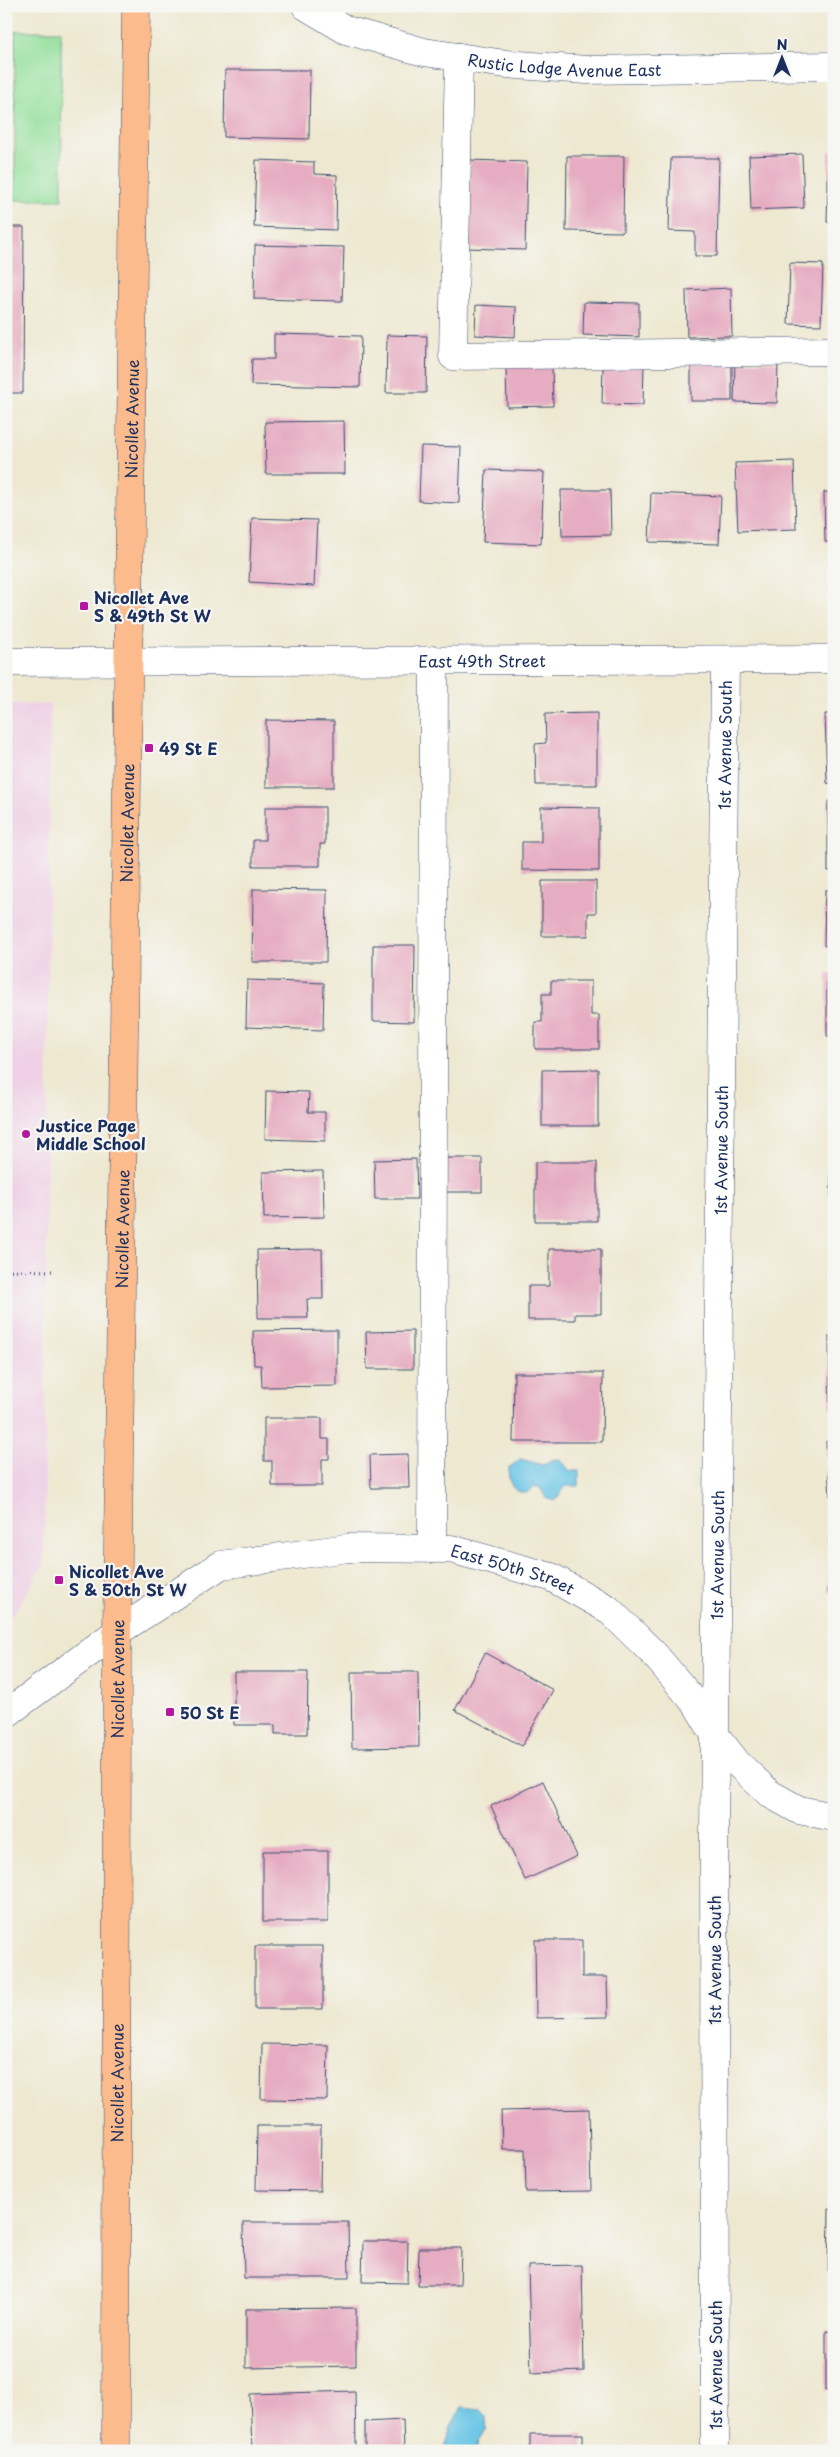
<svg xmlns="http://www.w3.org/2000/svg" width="840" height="2457" font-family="'Playpen Sans',sans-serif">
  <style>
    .built { fill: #efd0e6 }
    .green { fill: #94e09c; stroke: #58887d }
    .water { fill: #67c5e5; stroke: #417aa2 }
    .building { fill: #e6acc1 }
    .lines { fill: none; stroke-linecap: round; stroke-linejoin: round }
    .minor-casing { stroke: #3b4b6f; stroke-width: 29 }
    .major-casing { stroke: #3b4b6f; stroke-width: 29 }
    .path { stroke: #3b4b6f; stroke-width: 3; stroke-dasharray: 1 4; stroke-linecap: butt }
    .minor { stroke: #fff; stroke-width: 28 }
    .major { stroke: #fbbb8c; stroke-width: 28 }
    .poi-dot { fill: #b5179e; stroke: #f6f6f2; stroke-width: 2 }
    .labels { text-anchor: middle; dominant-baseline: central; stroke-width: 4.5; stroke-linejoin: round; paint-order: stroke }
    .street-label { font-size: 16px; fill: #1b2f5e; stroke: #f6f6f2 }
    .poi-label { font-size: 16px; font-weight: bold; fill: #1b2f5e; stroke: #f6f6f2; text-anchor: start }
  </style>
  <rect width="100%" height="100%" fill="#f6f6f2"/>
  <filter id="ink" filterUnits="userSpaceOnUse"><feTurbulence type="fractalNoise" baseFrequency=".02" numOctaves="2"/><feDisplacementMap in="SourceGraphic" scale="10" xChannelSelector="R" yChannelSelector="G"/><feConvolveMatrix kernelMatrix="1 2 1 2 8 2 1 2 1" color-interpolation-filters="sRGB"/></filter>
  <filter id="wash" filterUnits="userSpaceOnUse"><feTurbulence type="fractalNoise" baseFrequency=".0096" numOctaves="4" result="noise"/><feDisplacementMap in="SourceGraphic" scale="20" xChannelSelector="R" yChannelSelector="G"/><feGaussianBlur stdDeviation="1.12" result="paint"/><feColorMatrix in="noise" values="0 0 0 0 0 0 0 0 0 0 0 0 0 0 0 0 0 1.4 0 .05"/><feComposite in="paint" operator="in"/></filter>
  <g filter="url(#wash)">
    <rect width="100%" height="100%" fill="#eee8d0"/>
    <!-- built -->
    <path class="built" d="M50,704L44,1564L14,1613L6,1620V705Z"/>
    <!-- green -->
    <path class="green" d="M15,31H61L62,200H15Z"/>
    <!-- water -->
    <path class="water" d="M520,1459L543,1465L551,1460L560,1459L570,1471H579V1486H566L555,1501L545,1498C543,1491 541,1487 534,1486L527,1493C512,1493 507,1481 509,1468Z
      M462,2407L480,2409L487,2416L486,2431L478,2440L476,2451H443L451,2426Z"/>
    <g id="blocks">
      <!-- building -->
      <path class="building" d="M225,70H310L309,139L224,137Z
        M829,151H834V223L827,222Z
        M802,154L804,208L751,210L749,156Z
        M567,156H624L623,232L566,231Z
        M671,158H719L717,256H695V232L669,231Z
        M256,160L314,162V174L337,175L336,230L254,227Z
        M470,160L527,162L525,250L467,248Z
        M6,227H24L23,393H6Z
        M255,245L344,247L342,301L254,299Z
        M790,263L823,264L821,325L788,324Z
        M731,288L732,336L687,337L686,290Z
        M584,302L639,303V337L583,335Z
        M476,305L516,307L515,337L475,335Z
        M274,334L361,336L360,387L251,385L252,359H274Z
        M387,335L427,336L426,393H386Z
        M735,361L778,362L777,403L734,402Z
        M732,362V401H691V363Z
        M603,364L644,365L643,405L602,404Z
        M552,365L553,406L507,407L506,366Z
        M344,421L345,474H266L265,422Z
        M421,446L461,447L459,503L419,501Z
        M794,461L796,529L738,531L735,463Z
        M486,470L544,472L541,544L483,542Z
        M561,490H610L611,535L562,536Z
        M824,492H834V542H825Z
        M651,493L721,496L719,544L649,542Z
        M252,518L317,520L314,586L249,582Z
        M597,713V785H536L535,744L546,743L545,714Z
        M825,714H834V784L827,783Z
        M266,720L334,721V787H266Z
        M828,801H834V871H828Z
        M265,807H325V844H320V866H253V840H265Z
        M541,807L599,808V871L522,870V842H541Z
        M542,881H596V913H588V936H542Z
        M253,889L327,890L326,962H252Z
        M825,890H834V946H824Z
        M373,945H415L414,1022L373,1021Z
        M827,973H834V1036H827Z
        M247,980L324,983L323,1030L246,1027Z
        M551,981H591V1015H599V1049H535V1022H542V994H551Z
        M598,1069V1126H542V1070Z
        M832,1082H834V1129H831Z
        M266,1091L309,1092L308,1112H325V1141L265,1139Z
        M830,1157H834V1210H831Z
        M442,1158H482V1192H442Z
        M416,1159L417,1199H375L374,1160Z
        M535,1162H597V1221H535Z
        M323,1171L324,1217L264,1218L263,1172Z
        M322,1249L323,1299H307L308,1318H258L257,1250Z
        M549,1249H601V1314H575V1320H528V1286H549Z
        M337,1330V1386L262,1387L261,1365H254L253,1331Z
        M413,1331V1369H367L366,1332Z
        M829,1336H834V1410H830Z
        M514,1373H603L602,1442H513Z
        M264,1418H322V1439H329V1459H322V1486H272V1461H264Z
        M826,1441L834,1442V1496H830Z
        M408,1454L409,1488H371L370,1455Z
        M829,1537H834V1593H828Z
        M485,1653L553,1690L522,1746L455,1710Z
        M234,1672H308L307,1734H275V1725H234Z
        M351,1672H418L419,1747L352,1748Z
        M543,1781L577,1856L525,1880L491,1806Z
        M263,1851H328V1922H263Z
        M830,1911H834V1960H831Z
        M535,1940H582V1977H607L608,2017L536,2018Z
        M255,1946H323V2009H255Z
        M262,2044L328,2045L327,2100L261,2099Z
        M589,2109L591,2191L526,2192L525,2149H502L501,2111Z
        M257,2126H321L320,2191L256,2190Z
        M829,2209H834V2271H828Z
        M243,2222H348L349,2278H244Z
        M363,2241H408L407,2283L362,2282Z
        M419,2248H461L460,2285H418Z
        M582,2265L584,2371L531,2373L528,2266Z
        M356,2308V2366L246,2368V2309Z
        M826,2331L834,2332V2390H826Z
        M355,2391L356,2447L252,2450L250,2394Z
        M403,2420L404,2451H365V2422Z
        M530,2434H583V2451H530Z"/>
    </g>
  </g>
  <g filter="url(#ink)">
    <use href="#blocks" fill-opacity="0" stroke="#3b4b6f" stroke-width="1"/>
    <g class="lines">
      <!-- minor casing -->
      <g class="minor-casing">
        <g id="minor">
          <path id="s1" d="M306,6L346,30L424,52L505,64L587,70L834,66"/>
          <path d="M459,57L453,356L834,351"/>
          <path id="s2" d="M6,662L834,659"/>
          <path d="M432,1549L434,660"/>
          <path id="s3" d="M6,1714L117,1632L221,1565L348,1548L451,1549L551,1577L608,1609L654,1654L697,1705L715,1735L737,1763L770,1794L799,1810L834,1817"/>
          <path id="s4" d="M715,2451L714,1838L725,660"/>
        </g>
      </g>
      <!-- major casing -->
      <g class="major-casing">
        <g id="major">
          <path id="s5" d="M116,2451L117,1632L136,6"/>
        </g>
      </g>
      <!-- path -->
      <path class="path" d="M6,1270L52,1271"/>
      <!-- minor -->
      <use href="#minor" class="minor"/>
      <!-- major -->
      <use href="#major" class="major"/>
    </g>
  </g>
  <!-- markers -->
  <g class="poi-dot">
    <rect x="79" y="601" width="10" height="10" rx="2.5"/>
    <rect x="144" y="743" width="10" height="10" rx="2.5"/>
    <circle cx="26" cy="1134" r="5"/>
    <rect x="54" y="1575" width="10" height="10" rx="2.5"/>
    <rect x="165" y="1707" width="10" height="10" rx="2.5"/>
  </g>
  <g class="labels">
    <!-- street labels -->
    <g class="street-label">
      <text stroke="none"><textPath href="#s1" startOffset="269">Rustic Lodge Avenue East</textPath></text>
      <text stroke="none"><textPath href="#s5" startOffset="2032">Nicollet Avenue</textPath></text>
      <text stroke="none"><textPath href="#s2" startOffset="476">East 49th Street</textPath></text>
      <text stroke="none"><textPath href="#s4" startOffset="1706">1st Avenue South</textPath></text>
      <text stroke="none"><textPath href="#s5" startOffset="1628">Nicollet Avenue</textPath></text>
      <text stroke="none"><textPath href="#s4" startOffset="1301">1st Avenue South</textPath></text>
      <text stroke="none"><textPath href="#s5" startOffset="1222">Nicollet Avenue</textPath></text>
      <text stroke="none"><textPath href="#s4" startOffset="896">1st Avenue South</textPath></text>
      <text stroke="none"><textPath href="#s3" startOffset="558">East 50th Street</textPath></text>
      <text stroke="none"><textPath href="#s5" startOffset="772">Nicollet Avenue</textPath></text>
      <text transform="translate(714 1960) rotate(-90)">1st Avenue South</text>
      <text stroke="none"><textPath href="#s5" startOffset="368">Nicollet Avenue</textPath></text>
      <text transform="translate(715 2365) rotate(-90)">1st Avenue South</text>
    </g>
    <!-- poi labels -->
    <g class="poi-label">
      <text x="94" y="597">Nicollet Ave<tspan x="94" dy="18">S &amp; 49th St W</tspan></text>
      <text x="159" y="748">49 St E</text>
      <text x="36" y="1125">Justice Page<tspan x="36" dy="18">Middle School</tspan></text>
      <text x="69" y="1571">Nicollet Ave<tspan x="69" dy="18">S &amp; 50th St W</tspan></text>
      <text x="180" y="1712">50 St E</text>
    </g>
  </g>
  <!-- margin -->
  <rect width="840" height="2457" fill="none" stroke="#f6f6f2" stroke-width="25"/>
  <!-- north arrow -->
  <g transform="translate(782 58)" stroke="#f6f6f2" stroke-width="4" paint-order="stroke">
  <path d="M0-4L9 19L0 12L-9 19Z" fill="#1b2f5e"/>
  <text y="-8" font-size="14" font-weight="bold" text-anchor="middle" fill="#1b2f5e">N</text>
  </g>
</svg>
